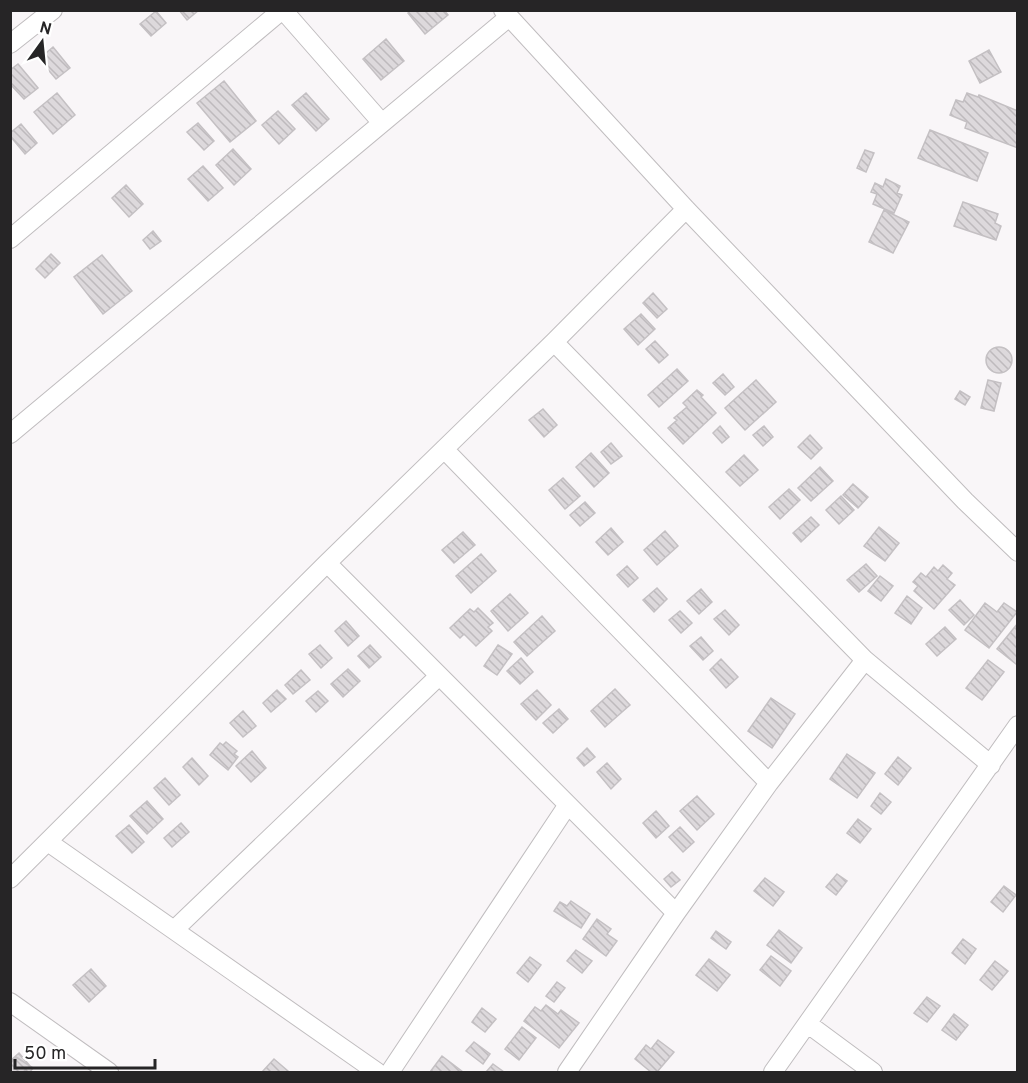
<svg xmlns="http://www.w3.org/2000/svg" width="1028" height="1083" font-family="Overpass,sans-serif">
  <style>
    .building { fill: url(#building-back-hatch); stroke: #c4c0c3; stroke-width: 1.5 }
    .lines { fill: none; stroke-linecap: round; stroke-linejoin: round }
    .minor-casing { stroke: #c0bdbf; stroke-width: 20 }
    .minor { stroke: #fff; stroke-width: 18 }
  </style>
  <defs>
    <pattern id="building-back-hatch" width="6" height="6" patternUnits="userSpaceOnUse" patternTransform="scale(1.5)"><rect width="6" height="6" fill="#ddd9dc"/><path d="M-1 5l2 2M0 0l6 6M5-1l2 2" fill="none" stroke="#bebabd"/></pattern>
  </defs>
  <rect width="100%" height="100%" fill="#f9f6f8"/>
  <!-- building -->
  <path class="building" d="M179,10H199L187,20Z
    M411,10H444L448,15L425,34L408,13Z
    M156,11L166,23L151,36L140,24Z
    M386,39L404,61L381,80L363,59Z
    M53,47L70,68L56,79L39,59Z
    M989,50L1001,72L980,83L969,61Z
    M18,64L38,88L24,99L10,84V70Z
    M224,81L256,121L230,142L197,103Z
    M57,93L75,115L53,134L34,112Z
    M306,93L329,119L316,131L292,105Z
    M967,93L978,97L979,95L1018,111V148L965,128L967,122L950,115L956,100L963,102Z
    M278,111L295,129L279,144L262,125Z
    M198,123L214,141L204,150L187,132Z
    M21,124L37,143L25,154L10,136V133Z
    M930,130L988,153L977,181L918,158Z
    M233,149L251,169L234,185L216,165Z
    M865,150L874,153L866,172L857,168Z
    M203,166L223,188L208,201L188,179Z
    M886,179L900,186L897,193L902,195L894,213L873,204L877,194L871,192L875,183L883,187Z
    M126,185L143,204L129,217L112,198Z
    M963,202L998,214L995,223L1001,226L996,240L954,226Z
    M884,210L909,222L893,253L869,242Z
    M153,231L161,241L150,249L143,240Z
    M51,254L60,263L45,278L36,269Z
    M102,255L132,291L103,314L74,277Z
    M653,293L667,309L657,318L643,303Z
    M641,314L655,329L638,345L624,329Z
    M655,341L668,355L659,363L646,349Z
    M986 360a13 13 0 1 1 26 0a13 13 0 1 1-26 0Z
    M677,369L688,381L659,407L648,395Z
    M723,374L734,387L725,395L713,383Z
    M756,380L776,402L745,430L725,408Z
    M988,380L1001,383L994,411L981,408Z
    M697,390L703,395L701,397L716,413L683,444L668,428L677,420L674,418L687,407L683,403Z
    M960,391L970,397L965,405L955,399Z
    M543,409L557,425L544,437L529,420Z
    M720,426L729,437L722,443L713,433Z
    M764,426L773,437L763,446L753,435Z
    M810,435L822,448L811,459L798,447Z
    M611,443L622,456L611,464L601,452Z
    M591,453L609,473L594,487L576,467Z
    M744,455L758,470L740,486L726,472Z
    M820,467L833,481L811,501L798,488Z
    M563,478L580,496L565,509L549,490Z
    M853,484L868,497L858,508L843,495Z
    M789,489L800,500L780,519L769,507Z
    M841,496L854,510L839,524L826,510Z
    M585,502L595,513L580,526L570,515Z
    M811,517L819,525L801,542L793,533Z
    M879,527L899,543L885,561L864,546Z
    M611,528L623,542L608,555L596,542Z
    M665,531L678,546L657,565L644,550Z
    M463,532L475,545L454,563L442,550Z
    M481,554L496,571L471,593L456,576Z
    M866,564L877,576L859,592L847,580Z
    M943,565L952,573L947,579L955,585L934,609L914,591L918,586L913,582L921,573L926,577L934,567L938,571Z
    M627,566L638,578L628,587L617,575Z
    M880,576L893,586L881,601L868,591Z
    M657,588L667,599L654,612L643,600Z
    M701,589L712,602L699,614L687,601Z
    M510,594L528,613L508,631L491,611Z
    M907,596L922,608L911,624L895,613Z
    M960,600L974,615L964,625L949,610Z
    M985,603L997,612L1004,603L1017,612L989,648L965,630Z
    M478,608L493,623L488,627L492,631L476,646L464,634L460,638L450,628L470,609L474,612Z
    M725,610L739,625L729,635L714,619Z
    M680,611L692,623L681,633L669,620Z
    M542,616L555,631L527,656L514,642Z
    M346,621L359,636L348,646L335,631Z
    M1018,623V662L1016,664L997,649Z
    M945,627L956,639L937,656L926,644Z
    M701,637L713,651L703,660L690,646Z
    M320,645L332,658L321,668L309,654Z
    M370,645L381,657L369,668L358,656Z
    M498,645L512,654L497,675L484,666Z
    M521,658L533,672L520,684L507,671Z
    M721,659L738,677L726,688L710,670Z
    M988,660L1004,672L982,700L966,688Z
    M348,669L360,681L343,697L331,684Z
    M301,670L310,680L293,694L285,685Z
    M615,689L630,705L605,727L591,711Z
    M277,690L286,699L271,712L263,703Z
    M537,690L551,705L536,720L521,704Z
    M318,691L328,701L316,712L306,701Z
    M771,698L795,714L772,748L748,731Z
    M559,709L568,719L553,733L543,723Z
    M243,711L256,726L243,737L230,723Z
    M226,742L237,751L234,754L238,757L228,770L210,755L220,743L223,745Z
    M587,748L595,757L584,766L577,758Z
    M252,751L266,768L251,782L236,766Z
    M847,754L875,773L857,798L830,779Z
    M898,757L911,768L898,785L885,774Z
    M192,758L208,776L199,785L183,767Z
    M607,763L621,779L611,789L597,772Z
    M165,778L180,795L169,805L154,788Z
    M880,793L891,802L881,814L871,806Z
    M697,796L714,814L697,830L680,811Z
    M147,801L163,819L147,834L130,816Z
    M656,811L669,826L656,838L643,823Z
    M858,819L871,829L860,843L847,833Z
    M181,823L189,832L172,847L164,838Z
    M129,825L144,842L132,853L116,836Z
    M680,827L694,842L683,852L669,837Z
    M672,872L680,880L671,887L664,879Z
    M837,874L847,881L836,895L826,887Z
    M765,878L784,892L773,906L754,891Z
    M1004,886L1016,895L1003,912L991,902Z
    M571,901L590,914L581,928L554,911L560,902L567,906Z
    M597,919L611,929L607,934L617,941L606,956L583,939Z
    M779,930L802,948L791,963L767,945Z
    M716,931L731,942L726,949L711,938Z
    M963,939L976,949L965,964L952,953Z
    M576,950L592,961L582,973L567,961Z
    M771,956L791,971L780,986L760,970Z
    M530,957L541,965L528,982L517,973Z
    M709,959L730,975L717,991L696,975Z
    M995,961L1008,971L992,990L980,980Z
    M91,969L106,986L89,1002L73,985Z
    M557,982L565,988L554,1002L546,996Z
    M927,997L940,1006L927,1022L914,1013Z
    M546,1005L558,1014L561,1010L579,1023L559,1048L524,1021L535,1007L541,1011Z
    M482,1008L496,1019L485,1032L472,1022Z
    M954,1014L968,1025L956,1040L942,1030Z
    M522,1027L536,1038L519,1060L505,1049Z
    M658,1040L674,1052L657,1072H651L635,1059L646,1045L651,1049Z
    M474,1042L490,1054L483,1064L466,1051Z
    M19,1053L30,1066L23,1072H10V1061Z
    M442,1056L463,1072H430Z
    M16,1057L33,1068L30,1072H10V1064Z
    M274,1059L288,1071L287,1072H262Z
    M493,1064L504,1072H486Z"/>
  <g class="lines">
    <!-- minor casing -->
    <g class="minor-casing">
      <path id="minor" d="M283,10L382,123
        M503,10L686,209L965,501L1018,552
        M10,44L53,10
        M10,239L282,10
        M554,342L865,660L991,765
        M10,434L509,17
        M444,449L769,783
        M327,563L676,913
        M48,842L377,1072
        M10,879L327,563L554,342L686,209
        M174,930L439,676
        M10,1002L109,1072
        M808,1024L873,1072
        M390,1072L567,806
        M567,1072L676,913L769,783L865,660
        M773,1072L1018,725"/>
    </g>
    <!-- minor -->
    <use href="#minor" class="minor"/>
  </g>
  <!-- border -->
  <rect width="1028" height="1083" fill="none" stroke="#262526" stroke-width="24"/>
  <!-- north arrow -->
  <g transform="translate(42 42) rotate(15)" stroke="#ffffff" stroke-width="4.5" paint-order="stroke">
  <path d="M0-4.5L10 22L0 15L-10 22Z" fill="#262526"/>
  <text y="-9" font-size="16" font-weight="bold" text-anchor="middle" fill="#262526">N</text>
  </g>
  <!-- scale -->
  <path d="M15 1059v9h140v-9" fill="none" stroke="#262526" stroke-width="3"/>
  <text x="24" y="1059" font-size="18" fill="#262526" stroke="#ffffff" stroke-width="4.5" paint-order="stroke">50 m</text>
</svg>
